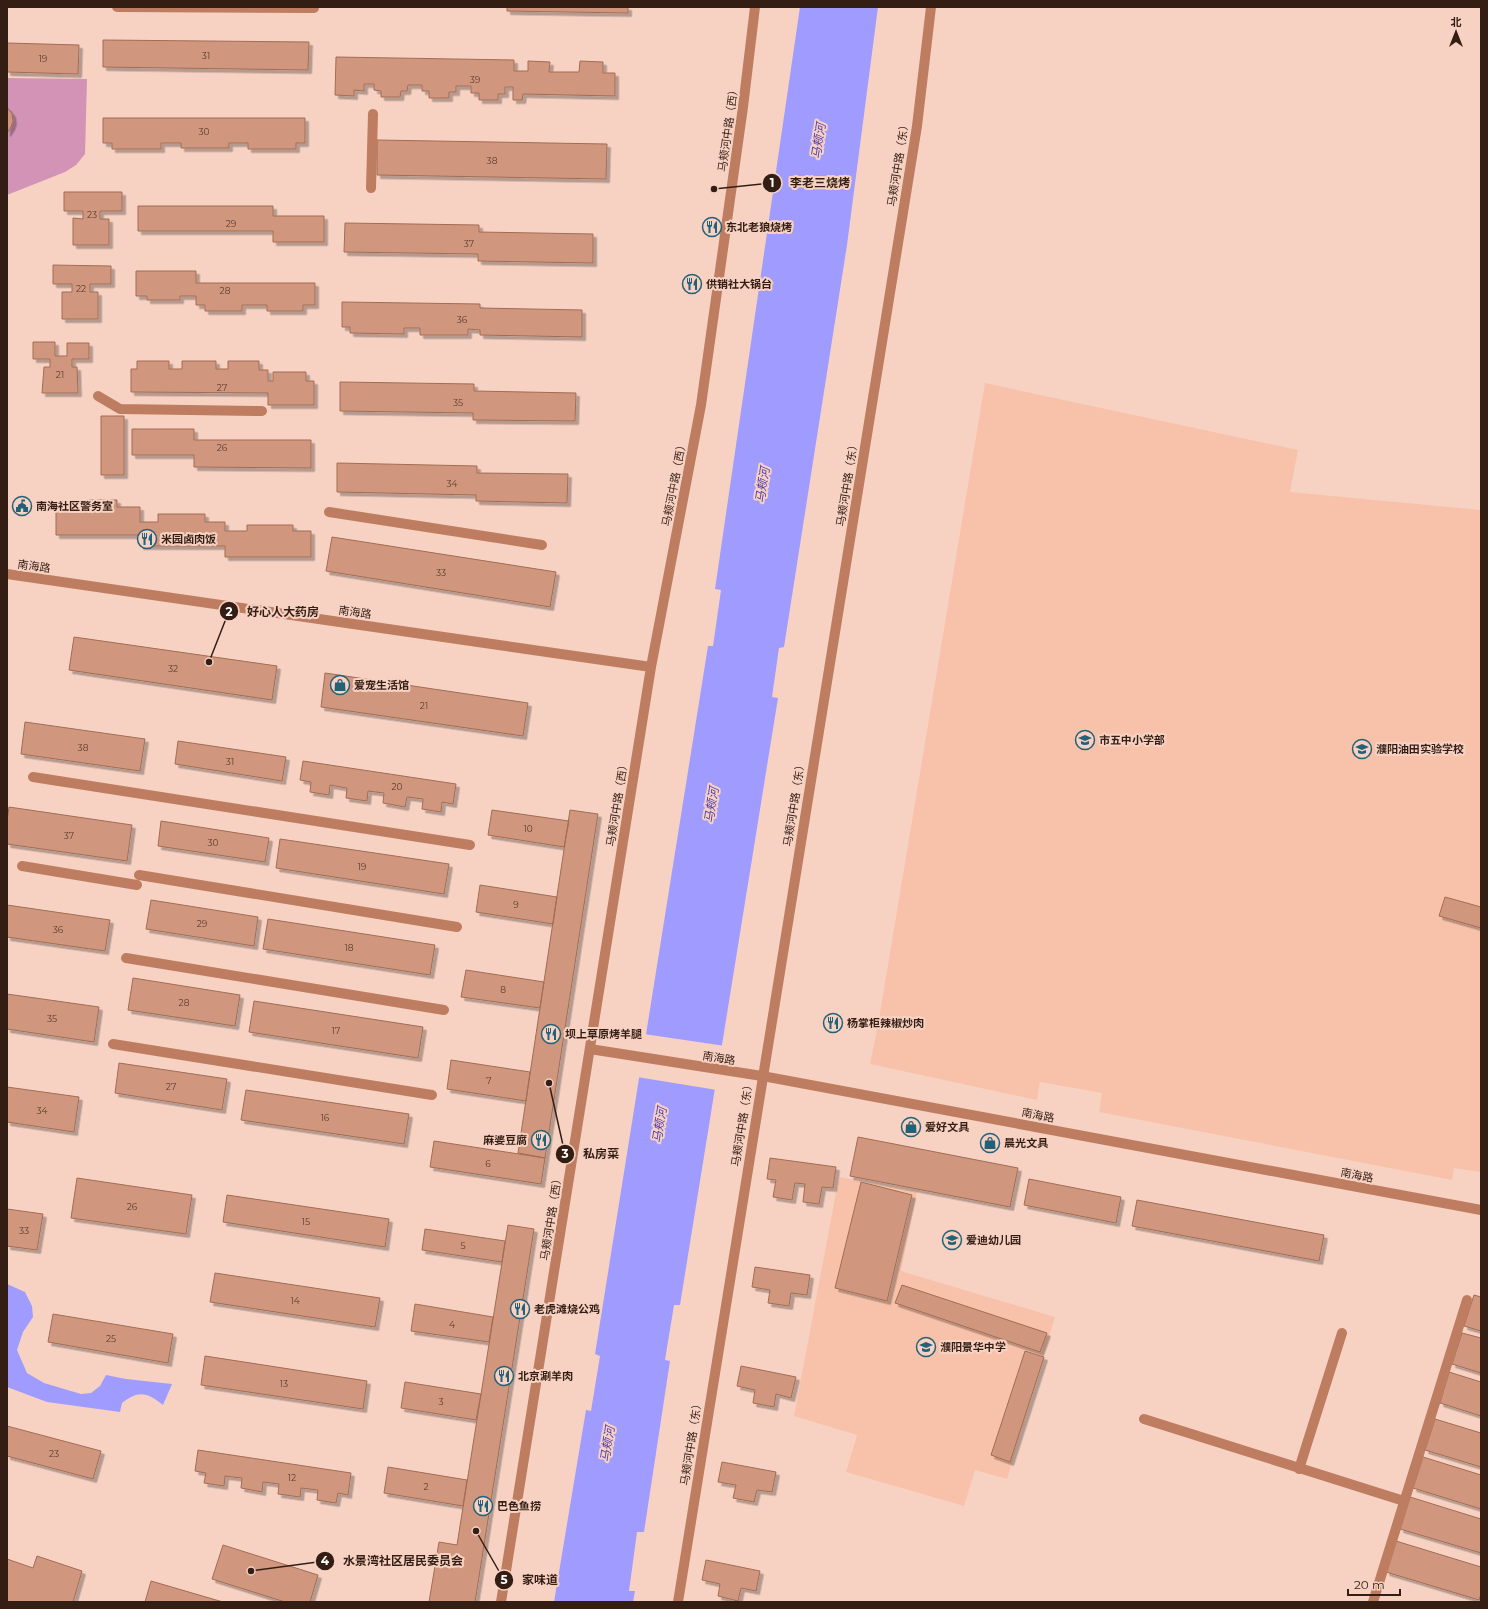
<svg xmlns="http://www.w3.org/2000/svg" width="1488" height="1609" font-family="Montserrat,'Noto Sans SC',sans-serif">
  <style>
    .built { fill: #f8c2aa }
    .green { fill: #d293b7 }
    .water { fill: #a09cff }
    .pier { fill: #f7d2c3 }
    .building { fill: #d0977e; stroke: #a26c54; filter: url(#shadow) }
    .lines { fill: none; stroke-linecap: round; stroke-linejoin: round }
    .minor { stroke: #be7d61; stroke-width: 10 }
    .labels { text-anchor: middle; dominant-baseline: central; stroke-width: 4; stroke-linejoin: round; paint-order: stroke }
    .number-label { font-size: 9px; fill: #5b3c2e }
    .street-label { font-size: 11px; fill: #341e14; stroke: #f7d2c3 }
    .poi-label { font-size: 11px; font-weight: bold; fill: #341e14; stroke: #f7d2c3; text-anchor: start }
    .water-label { font-size: 12px; font-style: italic; fill: #4d3aab; stroke: #f7d2c3 }
    .leader { fill: none; stroke: #341e14; stroke-width: 1.5 }
    .callout-dot { fill: #341e14; stroke: #f7d2c3; stroke-width: 1.5 }
    .mark-label { font-size: 12px; text-anchor: middle; font-weight: bold; fill: #fff }
    .callout-label { font-size: 12px; text-anchor: middle; font-weight: bold; fill: #341e14; stroke: #f7d2c3; stroke-width: 4; stroke-linejoin: round; paint-order: stroke }
  </style>
  <defs>
    <filter id="shadow"><feDropShadow dx="3.5" dy="3.5" stdDeviation="0" flood-color="#0004"/></filter>
  </defs>
  <rect width="100%" height="100%" fill="#f7d2c3"/>
  <!-- built -->
  <path class="built" d="M985,383L1298,450L1290,492L1481,510V1172L1454,1168L1452,1180L1099,1112L1102,1093L1040,1082L1037,1100L870,1064L879,1019Z
    M839,1177L917,1192L901,1271L1055,1317L1007,1479L975,1470L964,1506L846,1472L857,1435L794,1416Z"/>
  <!-- green -->
  <path class="green" d="M7,78L87,79L85,154L76,165L65,172L7,195Z"/>
  <!-- water -->
  <path class="water" d="M800,7H878L847,245L784,647L779,648L772,697L778,698L680,1305H674L665,1360L670,1361L644,1532H637L629,1591H635L633,1602H554L586,1410L591,1411L600,1356L595,1354L708,646H713L721,590L715,589Z
    M7,1284L25,1292L32,1306L33,1317L23,1332L17,1350L27,1373L44,1383L81,1394L91,1393L100,1386L106,1375L126,1379L172,1384L163,1405C147,1392 138,1390 122,1403L120,1412L47,1402L7,1387Z"/>
  <!-- pier -->
  <path class="pier" d="M644,1034L725,1046L717,1090L637,1077Z"/>
  <!-- building -->
  <path class="building" d="M507,7H628V13L507,11Z
    M103,40L309,42L308,70L103,67Z
    M7,43L79,45L78,74L7,72Z
    M336,57L514,60V71H528V61L550,62L549,72H579L580,61L603,62V73H615V96L523,94L522,100H513V87H505V94H498V100H479V93H471V86H456V92H449V98H429V91H422V85H408L407,91H401L400,97H381V91L374,90V84H364V91L354,90V96L335,95Z
    M7,107L12,114L13,121L11,127L7,133Z
    M103,118H305V143H296V149H248V143H229V148H181V143H161V149H112V143H103Z
    M377,140L607,144L606,179L377,175Z
    M64,192H122V211H100V219H109V245H73V218L83,219V211H64Z
    M138,206H273V216H324V242H273V231H138Z
    M345,223L479,225V232L593,234V263L478,261V254L344,252Z
    M53,265L111,266V284H90V292H98V319H62V292H72V284H53Z
    M136,271H196V283H315V305H303V311H267V305H242V311H205V305H196V296H180V300H147V296H136Z
    M342,302L480,304V308L582,310V337L480,335V330L468,329V335H420V328H404V334L350,333V327H342Z
    M33,342H55V356H67V343H89V359H72V367H77L78,393H42L44,367H50V359H33Z
    M137,361H169V369H182V361H216V369H228V361H259V370H268V381H273V372H306V381H314V405H268V393L131,392V369H137Z
    M340,382L474,384V391L576,393L575,421L473,420V413L340,411Z
    M101,416H124V475H101Z
    M132,429H194V440H311V468L194,467V455H132Z
    M337,463L477,466V473L568,474L567,503L476,501V495L337,492Z
    M72,500H117V507H140V522H158V514H205V522H225V531H247V525H293V531H311V557H225V546H140V535H56V507H72Z
    M332,537L556,572L550,607L326,571Z
    M74,637L277,666L272,700L69,670Z
    M325,673L528,703L523,736L321,707Z
    M25,722L145,739L140,771L21,754Z
    M178,741L286,757L282,781L175,764Z
    M303,761L456,784L453,804L442,802L441,812L422,809L423,799L407,797L405,807L383,803L384,793L368,791L367,801L346,798L347,788L330,785L329,795L310,792L311,782L300,780Z
    M9,807L132,825L127,861L7,844V821Z
    M492,810L569,821L564,847L488,835Z
    M570,810L598,814L545,1158L518,1153Z
    M161,821L269,838L265,862L158,846Z
    M280,839L449,864L444,894L276,868Z
    M480,885L557,897L553,924L476,912Z
    M1445,897L1481,907V928L1439,916Z
    M151,900L258,917L254,946L146,929Z
    M7,905L110,920L105,951L7,937Z
    M268,919L435,945L430,975L263,949Z
    M466,970L544,982L540,1008L461,997Z
    M133,978L240,995L235,1026L128,1010Z
    M7,994L99,1007L94,1042L7,1029Z
    M254,1001L423,1027L418,1058L249,1032Z
    M451,1060L530,1072L526,1101L447,1089Z
    M119,1063L227,1079L222,1110L115,1093Z
    M7,1087L79,1097L74,1132L7,1122Z
    M246,1090L409,1114L404,1144L241,1120Z
    M858,1137L1018,1168L1010,1207L850,1176Z
    M434,1141L545,1158L541,1184L430,1167Z
    M770,1158L836,1167L833,1188L822,1187L819,1204L803,1202L805,1184L795,1183L792,1200L773,1197L776,1180L767,1179Z
    M77,1178L192,1195L186,1234L71,1218Z
    M1029,1179L1121,1197L1116,1223L1024,1205Z
    M861,1182L912,1195L887,1301L835,1288Z
    M227,1195L389,1219L385,1247L223,1222Z
    M1137,1200L1324,1235L1319,1261L1132,1226Z
    M7,1209L43,1214L37,1250L7,1246Z
    M508,1225L534,1229L475,1602H429L439,1542L457,1545Z
    M425,1229L505,1241L502,1262L422,1250Z
    M755,1267L810,1275L807,1295L791,1293L789,1306L768,1303L770,1290L752,1287Z
    M215,1273L380,1298L375,1327L210,1302Z
    M902,1285L1047,1333L1040,1352L895,1303Z
    M1474,1295L1481,1297V1331L1464,1326Z
    M415,1304L493,1317L489,1342L411,1331Z
    M53,1314L173,1334L168,1363L48,1342Z
    M1462,1333L1481,1338V1373L1452,1364Z
    M1025,1351L1044,1357L1010,1462L991,1455Z
    M205,1356L367,1381L363,1409L201,1385Z
    M741,1366L796,1377L791,1398L776,1394L774,1407L753,1403L755,1390L737,1386Z
    M1449,1372L1481,1382V1416L1440,1403Z
    M405,1382L481,1394L476,1420L401,1408Z
    M1435,1419L1481,1433V1467L1425,1450Z
    M7,1426L101,1451L93,1479L7,1456Z
    M198,1450L351,1473L348,1495L338,1493L336,1503L317,1500L318,1490L301,1488L300,1497L278,1494L279,1484L263,1482L262,1492L241,1488L242,1478L225,1476L224,1486L204,1483L206,1473L195,1471Z
    M1423,1457L1481,1475V1509L1413,1488Z
    M722,1462L776,1472L772,1492L757,1490L754,1502L733,1498L736,1485L718,1482Z
    M388,1467L467,1480L463,1506L384,1493Z
    M1410,1497L1481,1519V1553L1400,1529Z
    M1396,1541L1481,1567V1594L1479,1600L1386,1572Z
    M223,1545L318,1575L310,1602H285L212,1579Z
    M37,1556L82,1571L73,1602H7V1559L33,1568Z
    M706,1560L760,1571L756,1591L741,1588L738,1601L718,1596L720,1584L702,1580Z
    M151,1581L223,1602H145Z"/>
  <g class="lines">
    <!-- minor -->
    <path class="minor" d="M117,7L314,8
      M371,188L373,114
      M98,396L120,409L262,411
      M329,512L542,545
      M7,574L651,667
      M33,777L470,845
      M22,866L137,885
      M139,875L457,927
      M126,958L444,1010
      M113,1044L432,1095
      M590,1049L762,1076L1481,1210
      M1144,1419L1404,1501
      M1299,1469L1342,1333
      M501,1602L651,667L701,405L743,107L755,7
      M678,1602L917,126L931,7
      M1373,1602L1467,1300"/>
  </g>
  <!-- icons -->
  <defs>
    <g id="restaurant-ring" transform="scale(1)"><circle r="9.5" fill="#f7d2c3" stroke="#226177" stroke-width="1.5"/><path d="M-5-6h1v4h1v-4h1v4h1v-4h1v5L-1.5 .5V6h-2V.5L-5-1ZM5-6V6H3V1.5H1.5Q1.5-4 5-6Z" fill="#226177"/></g>
    <g id="civic-ring" transform="scale(1)"><circle r="9.5" fill="#f7d2c3" stroke="#226177" stroke-width="1.5"/><path d="M-.6-6.5H3V-4.5H.6V-3L4-1V1h2V6H-6V1h2V-1L-.6-3ZM-1.2 2.5V6h2.4V2.5Z" fill="#226177"/></g>
    <g id="shop-ring" transform="scale(1)"><circle r="9.5" fill="#f7d2c3" stroke="#226177" stroke-width="1.5"/><path d="M-5-2.5h2.3a2.7 3.5 0 0 1 5.4 0H5L5.5 6h-11ZM-1.5-2.5h3a1.5 2.3 0 0 0-3 0Z" fill="#226177"/></g>
    <g id="school-ring" transform="scale(1)"><circle r="9.5" fill="#f7d2c3" stroke="#226177" stroke-width="1.5"/><path d="M0-5L7-2L0 1L-7-2ZM-4 1L0 2.5L4 1V4Q0 6-4 4Z" fill="#226177"/></g>
  </defs>
  <g fill-rule="evenodd">
    <use href="#restaurant-ring" x="712" y="227"/>
    <use href="#restaurant-ring" x="692" y="284"/>
    <use href="#civic-ring" x="22" y="506"/>
    <use href="#restaurant-ring" x="147" y="539"/>
    <use href="#shop-ring" x="340" y="685"/>
    <use href="#school-ring" x="1085" y="740"/>
    <use href="#school-ring" x="1362" y="749"/>
    <use href="#restaurant-ring" x="833" y="1023"/>
    <use href="#restaurant-ring" x="551" y="1034"/>
    <use href="#shop-ring" x="911" y="1127"/>
    <use href="#restaurant-ring" x="541" y="1140"/>
    <use href="#shop-ring" x="990" y="1143"/>
    <use href="#school-ring" x="952" y="1240"/>
    <use href="#restaurant-ring" x="520" y="1309"/>
    <use href="#school-ring" x="926" y="1347"/>
    <use href="#restaurant-ring" x="504" y="1376"/>
    <use href="#restaurant-ring" x="483" y="1506"/>
  </g>
  <g class="labels">
    <!-- number labels -->
    <g class="number-label">
      <text x="206" y="55">31</text>
      <text x="43" y="58">19</text>
      <text x="475" y="79">39</text>
      <text x="204" y="131">30</text>
      <text x="492" y="160">38</text>
      <text x="92" y="214">23</text>
      <text x="231" y="223">29</text>
      <text x="469" y="243">37</text>
      <text x="81" y="288">22</text>
      <text x="225" y="290">28</text>
      <text x="462" y="319">36</text>
      <text x="60" y="374">21</text>
      <text x="222" y="387">27</text>
      <text x="458" y="402">35</text>
      <text x="222" y="447">26</text>
      <text x="452" y="483">34</text>
      <text x="441" y="572">33</text>
      <text x="173" y="668">32</text>
      <text x="424" y="705">21</text>
      <text x="83" y="747">38</text>
      <text x="230" y="761">31</text>
      <text x="397" y="786">20</text>
      <text x="528" y="828">10</text>
      <text x="69" y="835">37</text>
      <text x="213" y="842">30</text>
      <text x="362" y="866">19</text>
      <text x="516" y="904">9</text>
      <text x="202" y="923">29</text>
      <text x="58" y="929">36</text>
      <text x="349" y="947">18</text>
      <text x="503" y="989">8</text>
      <text x="184" y="1002">28</text>
      <text x="52" y="1018">35</text>
      <text x="336" y="1030">17</text>
      <text x="489" y="1080">7</text>
      <text x="171" y="1086">27</text>
      <text x="42" y="1110">34</text>
      <text x="325" y="1117">16</text>
      <text x="488" y="1163">6</text>
      <text x="132" y="1206">26</text>
      <text x="306" y="1221">15</text>
      <text x="24" y="1230">33</text>
      <text x="463" y="1245">5</text>
      <text x="295" y="1300">14</text>
      <text x="452" y="1324">4</text>
      <text x="111" y="1338">25</text>
      <text x="284" y="1383">13</text>
      <text x="441" y="1401">3</text>
      <text x="54" y="1453">23</text>
      <text x="292" y="1477">12</text>
      <text x="426" y="1486">2</text>
    </g>
    <!-- street labels -->
    <g class="street-label">
      <text transform="translate(728 128) rotate(-82)">马颊河中路（西）</text>
      <text transform="translate(898 163) rotate(-81)">马颊河中路（东）</text>
      <text transform="translate(674 483) rotate(-79)">马颊河中路（西）</text>
      <text transform="translate(847 483) rotate(-81)">马颊河中路（东）</text>
      <text transform="translate(34 566) rotate(8)">南海路</text>
      <text transform="translate(355 612) rotate(8)">南海路</text>
      <text transform="translate(617 803) rotate(-81)">马颊河中路（西）</text>
      <text transform="translate(794 803) rotate(-81)">马颊河中路（东）</text>
      <text transform="translate(719 1058) rotate(9)">南海路</text>
      <text transform="translate(1038 1115) rotate(11)">南海路</text>
      <text transform="translate(742 1123) rotate(-81)">马颊河中路（东）</text>
      <text transform="translate(1357 1175) rotate(11)">南海路</text>
      <text transform="translate(551 1217) rotate(-81)">马颊河中路（西）</text>
      <text transform="translate(691 1442) rotate(-81)">马颊河中路（东）</text>
    </g>
    <!-- poi labels -->
    <g class="poi-label">
      <text x="726" y="227">东北老狼烧烤</text>
      <text x="706" y="284">供销社大锅台</text>
      <text x="36" y="506">南海社区警务室</text>
      <text x="161" y="539">米园卤肉饭</text>
      <text x="354" y="685">爱宠生活馆</text>
      <text x="1099" y="740">市五中小学部</text>
      <text x="1376" y="749">濮阳油田实验学校</text>
      <text x="847" y="1023">杨掌柜辣椒炒肉</text>
      <text x="565" y="1034">坝上草原烤羊腿</text>
      <text x="925" y="1127">爱好文具</text>
      <text x="527" y="1140" text-anchor="end">麻婆豆腐</text>
      <text x="1004" y="1143">晨光文具</text>
      <text x="966" y="1240">爱迪幼儿园</text>
      <text x="534" y="1309">老虎滩烧公鸡</text>
      <text x="940" y="1347">濮阳景华中学</text>
      <text x="518" y="1376">北京涮羊肉</text>
      <text x="497" y="1506">巴色鱼捞</text>
    </g>
    <!-- water labels -->
    <g class="water-label">
      <text transform="translate(818 141) rotate(-81)">马颊河</text>
      <text transform="translate(762 485) rotate(-81)">马颊河</text>
      <text transform="translate(711 805) rotate(-81)">马颊河</text>
      <text transform="translate(659 1125) rotate(-81)">马颊河</text>
      <text transform="translate(607 1444) rotate(-81)">马颊河</text>
    </g>
  </g>
  <!-- callouts -->
  <path class="leader" d="M714 189L772 183M209 662L229 611M549 1083L565 1154M251 1571L325 1561M476 1531L504 1580"/>
  <g class="callout-dot">
    <circle cx="714" cy="189" r="4"/>
    <circle cx="209" cy="662" r="4"/>
    <circle cx="549" cy="1083" r="4"/>
    <circle cx="251" cy="1571" r="4"/>
    <circle cx="476" cy="1531" r="4"/>
    <circle cx="772" cy="183" r="10"/>
    <circle cx="229" cy="611" r="10"/>
    <circle cx="565" cy="1154" r="10"/>
    <circle cx="325" cy="1561" r="10"/>
    <circle cx="504" cy="1580" r="10"/>
  </g>
  <g class="mark-label">
    <text x="772" y="187">1</text>
    <text x="229" y="616">2</text>
    <text x="565" y="1158">3</text>
    <text x="325" y="1565">4</text>
    <text x="504" y="1584">5</text>
  </g>
  <g class="callout-label">
    <text x="820" y="187">李老三烧烤</text>
    <text x="283" y="616">好心人大药房</text>
    <text x="601" y="1158">私房菜</text>
    <text x="403" y="1565">水景湾社区居民委员会</text>
    <text x="540" y="1584">家味道</text>
  </g>
  <!-- border -->
  <rect width="1488" height="1609" fill="none" stroke="#341e14" stroke-width="16"/>
  <!-- north arrow -->
  <g transform="translate(1456 32)" stroke="#f7d2c3" stroke-width="3" paint-order="stroke">
  <path d="M0-3L7 15L0 10L-7 15Z" fill="#341e14"/>
  <text y="-6" font-size="11" font-weight="bold" text-anchor="middle" fill="#341e14">北</text>
  </g>
  <!-- scale -->
  <path d="M1348 1589v6h52v-6" fill="none" stroke="#341e14" stroke-width="2"/>
  <text x="1354" y="1589" font-size="12" fill="#341e14" stroke="#f7d2c3" stroke-width="3" paint-order="stroke">20 m</text>
</svg>
